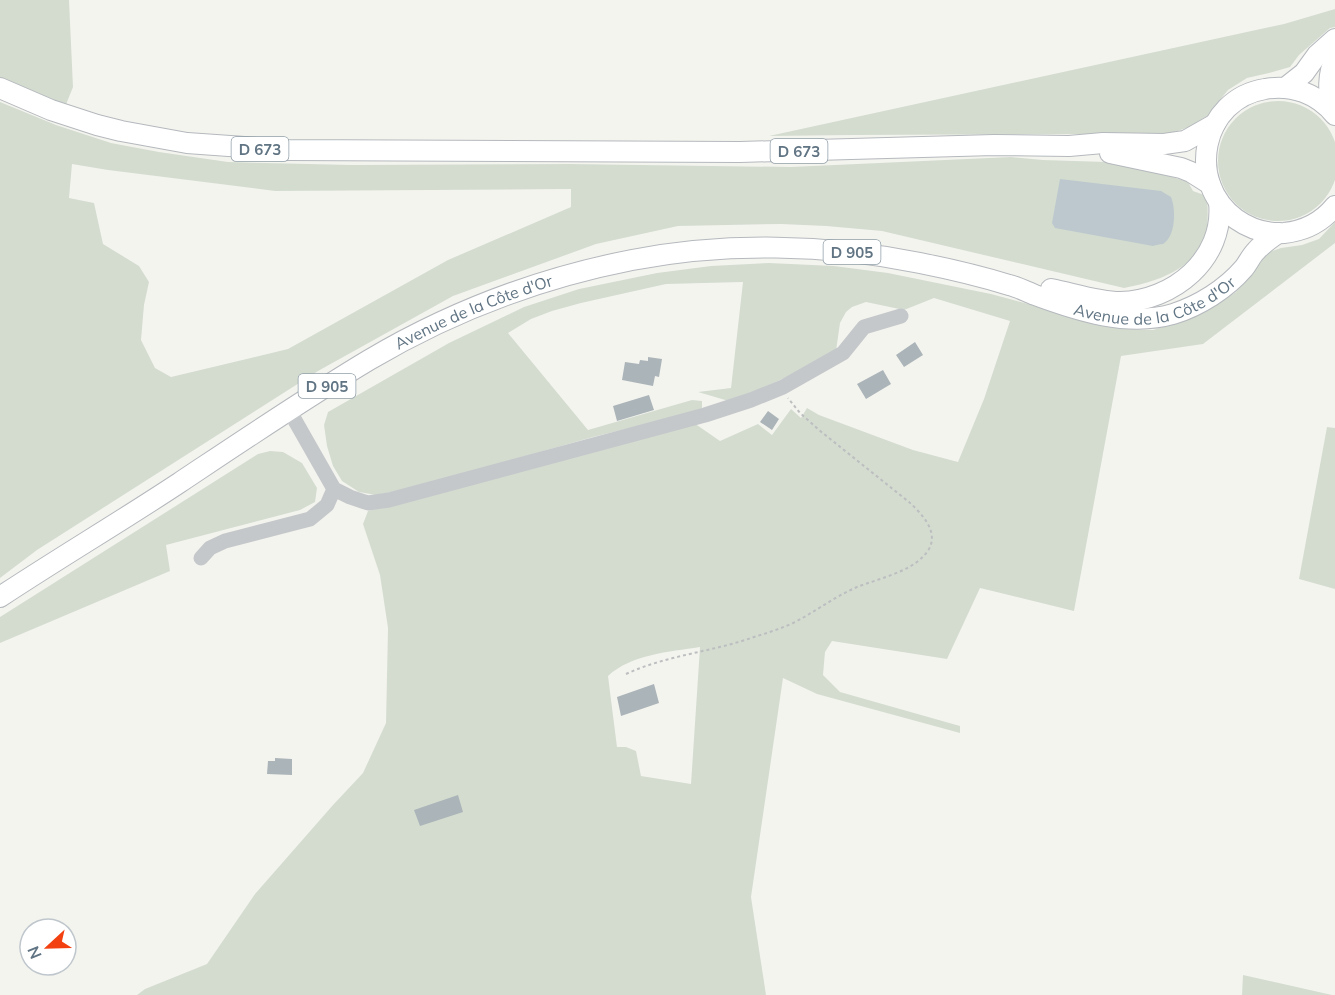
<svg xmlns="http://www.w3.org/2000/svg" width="1335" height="995" font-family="Mulish,sans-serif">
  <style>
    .green { fill: #d4dcd0; fill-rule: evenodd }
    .water { fill: #bcc8cd }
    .building { fill: #abb4b8 }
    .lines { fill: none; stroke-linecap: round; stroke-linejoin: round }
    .major-casing { stroke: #b5b9bd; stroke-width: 22 }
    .path { stroke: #bcbec0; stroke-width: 2; stroke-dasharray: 3 3; stroke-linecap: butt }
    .minor { stroke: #c5c8cb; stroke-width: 15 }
    .major { stroke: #fff; stroke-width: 20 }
    .labels { text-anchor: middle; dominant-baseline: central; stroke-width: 6; stroke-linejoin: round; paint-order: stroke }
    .shield { fill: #fff; stroke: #909ea8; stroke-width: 1.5 }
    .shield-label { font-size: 15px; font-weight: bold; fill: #607483 }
    .street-label { font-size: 16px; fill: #607483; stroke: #fff }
  </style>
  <rect width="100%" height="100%" fill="#f4f4ef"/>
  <!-- green -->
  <path class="green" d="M0,0H69L73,87L65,107L0,77Z
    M1335,9V27L1330,28L1299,55L1290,67L1269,73L1247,78L1228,90L1207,116L1189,127L1169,134L1139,137L1089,134L854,135L769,136L1284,24Z
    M1218 161a60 60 0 1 1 120 0a60 60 0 1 1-120 0Z
    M0,102L56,125L111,143L159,152L228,162L352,165L571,164L791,167L1011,157L1043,160L1107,162L1159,173L1188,182L1193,191L1207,196C1208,212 1209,233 1202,247C1200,251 1195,255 1192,258C1174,276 1149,283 1124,288L882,231L826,226L781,224L678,226L596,244L453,296L318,371L37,550L0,578ZM72,164L108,170L275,191L571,189V207L448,260L288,349L171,377L155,368L141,340L144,305L149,282L139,266L103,244L94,203L69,198Z
    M1335,222V243L1203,344L1121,356L1074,611L980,588L947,659L832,641L825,652L823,675L840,692L960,726V733L817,694L783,678L751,897L766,995H137L145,989L207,964L255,894L333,805L363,773L386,723L388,628L380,575L363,524L368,511L694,423L720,441L758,424L772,435L791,409L801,418L807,408L819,415L913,450L958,462L984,399L1010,321L934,298L904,310L866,302L852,307L846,312L840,323L836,351L795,373L732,402L698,392L731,388L743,282L666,284L581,303L552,311L531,319L508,333L588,430L692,400L702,401V408L699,411L593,437L413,488L376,495L359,492L342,481L333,466L327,446L324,425L328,412L449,343L524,307L579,289L657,273L711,266L769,263L834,266L888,273L991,294L1123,329L1153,330L1183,321L1216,305L1236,292L1269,252L1281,248L1302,245L1319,239ZM700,647L691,784L641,776L636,751L626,747H617L608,676C632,654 669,652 700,647Z
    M1327,427L1335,428V589L1299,579Z
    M270,451L283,452L302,463L317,488L315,502L300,510L166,545L170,571L0,643V617L258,454Z
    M1243,975L1332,995H1242Z"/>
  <!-- water -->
  <path class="water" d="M1060,179L1161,191L1171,197C1176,209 1176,236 1163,244C1162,244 1155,245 1153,246L1055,228L1052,223Z"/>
  <!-- building -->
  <path class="building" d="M915,342L923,355L904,367L896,355Z
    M648,357L662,359L659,377L655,376L653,386L622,380L625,362L639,364L640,360L648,361Z
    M883,370L891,384L866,399L857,384Z
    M649,395L654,410L617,421L613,406Z
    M768,411L779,419L772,430L760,422Z
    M654,684L659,703L621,716L617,697Z
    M275,758L292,759V775L267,774L268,761H275Z
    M458,795L463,812L420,826L414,810Z"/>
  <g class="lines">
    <!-- major casing -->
    <g class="major-casing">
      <g id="major">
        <path d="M0,88L51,110L97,125L121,131L187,143L286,150L740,152L994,145L1069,146L1103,143L1164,144L1185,141L1215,124"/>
        <path d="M1285,88L1304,73L1317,55L1335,39"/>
        <path d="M1331,110C1329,92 1327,75 1335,59"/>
        <path d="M1335,115C1318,94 1292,84 1265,89C1202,99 1185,182 1236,219C1250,229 1267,234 1284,233C1304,231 1322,222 1335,206"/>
        <path d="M1110,153L1181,168L1191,172L1210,184"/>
        <path d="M1051,289C1072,293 1098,302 1120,302C1173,301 1225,259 1219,202"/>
        <path id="s1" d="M0,597C59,558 120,522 179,483C242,441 304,399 369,360C450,312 540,278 632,260C726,242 827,244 920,263C950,269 980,276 1009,285C1018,287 1027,292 1035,295C1078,311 1128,327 1173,314C1199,306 1226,289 1244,268C1248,263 1251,256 1256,251C1262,244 1270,239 1278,233"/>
      </g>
    </g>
    <!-- path -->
    <path class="path" d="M626,674C667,655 712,652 754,637C767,633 780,629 793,623C815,612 834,597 857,587C880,578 916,571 929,549C939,531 921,513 909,502L819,430L800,413L788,398"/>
    <!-- minor -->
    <path class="minor" d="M289,410L334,489
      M201,558L210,548L225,541L310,519L327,505L334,489L350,497L368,503L389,500L705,415L751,400L783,387L843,353L864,327L901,316"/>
    <!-- major -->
    <use href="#major" class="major"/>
  </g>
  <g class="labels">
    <!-- shield labels -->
    <g class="shield">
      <rect x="231.5" y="137" width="57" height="24" rx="4.5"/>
      <rect x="770.5" y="139" width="57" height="24" rx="4.5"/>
      <rect x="823.5" y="240" width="57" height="24" rx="4.5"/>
      <rect x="298.5" y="374" width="57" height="24" rx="4.5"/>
    </g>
    <g class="shield-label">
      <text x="260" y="149">D 673</text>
      <text x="799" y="151">D 673</text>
      <text x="852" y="252">D 905</text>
      <text x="327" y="386">D 905</text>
    </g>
    <!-- street labels -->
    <g class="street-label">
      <text stroke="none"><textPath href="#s1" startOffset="1257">Avenue de la Côte d'Or</textPath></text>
      <text stroke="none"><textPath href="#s1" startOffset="554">Avenue de la Côte d'Or</textPath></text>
    </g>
  </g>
  <!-- north arrow -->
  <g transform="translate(48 947) rotate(248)"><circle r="28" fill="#ffffff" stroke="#bfc7cd" stroke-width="1.5"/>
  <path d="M0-4.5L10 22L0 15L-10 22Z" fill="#f34010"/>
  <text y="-9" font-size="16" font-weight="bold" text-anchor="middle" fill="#607483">N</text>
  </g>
</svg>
